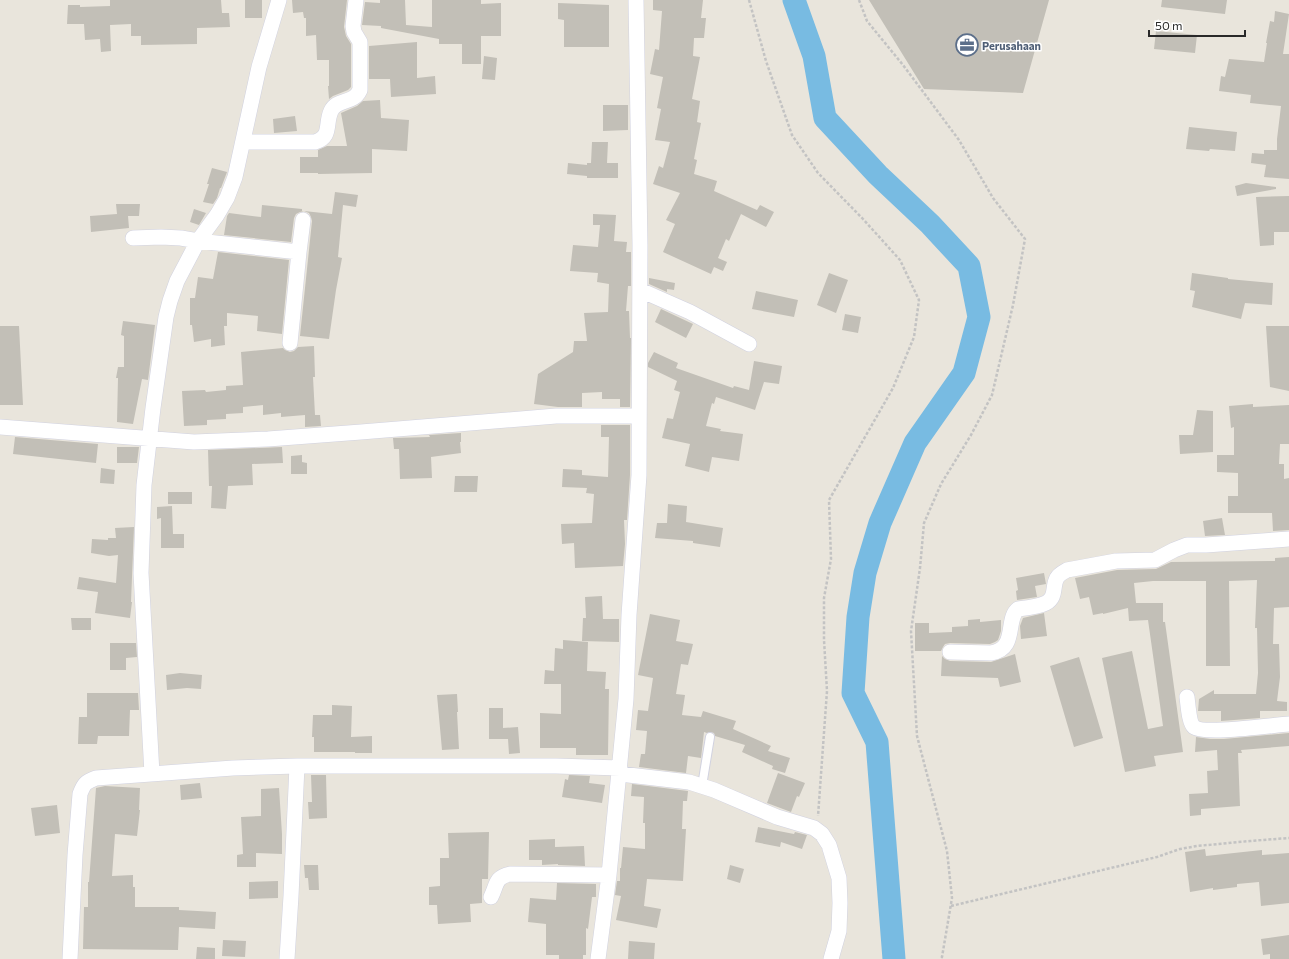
<svg xmlns="http://www.w3.org/2000/svg" width="1289" height="959" font-family="Commissioner,sans-serif">
  <style>
    .lines { fill: none; stroke-linecap: round; stroke-linejoin: round }
    .river { stroke: #78bbe2; stroke-width: 23 }
    .building { fill: #c2bfb7 }
    .service-casing { stroke: #d1d2e0; stroke-width: 10 }
    .minor-casing { stroke: #d1d2e0; stroke-width: 16 }
    .path { stroke: #c3c3c3; stroke-width: 2.5; stroke-dasharray: 3 2; stroke-linecap: butt }
    .service { stroke: #fff; stroke-width: 8 }
    .minor { stroke: #fff; stroke-width: 15 }
    .labels { text-anchor: middle; dominant-baseline: central; stroke-width: 3; stroke-linejoin: round; paint-order: stroke }
    .service-label { font-size: 11px; font-weight: bold; fill: #4e5e75; stroke: #fff; text-anchor: start }
  </style>
  <rect width="100%" height="100%" fill="#e9e5dc"/>
  <g class="lines">
    <!-- river -->
    <path class="river" d="M794,0L814,56L825,118L878,175L930,224L969,266L979,317L964,373L915,443L880,523L865,573L858,617L853,693L877,742L894,959"/>
  </g>
  <!-- building -->
  <path class="building" d="M110,0H221L222,13H229L230,27L197,28V44L141,45V36H131V24L110,25L111,51L101,52L100,39L85,40L84,24H67L68,5H80V7L110,6Z
    M245,0H262V18H245Z
    M292,0H347L344,27L346,36L351,44V87L348,90L333,96L329,99L328,86H329V60H317L316,35L306,36V18H304L303,12L293,13Z
    M380,0H405L406,25L432,27V0H481V4L501,3V36H481V64H462V44H439V39L381,28V26L362,25L365,2L380,3Z
    M653,0H703L701,18H706L704,38H694L693,56L700,57L692,99L700,101L697,122L701,123L694,159L697,160L694,174L717,181L714,191L757,210L760,205L774,212L766,227L741,214L729,241L726,239L718,258L727,262L723,271L714,267L711,274L663,252L675,224L666,220L680,193L653,184L659,166L663,168L670,142L655,140L661,109L657,108L663,77L650,74L655,49L659,50L662,11L653,10Z
    M869,0H1049L1023,93L924,89Z
    M1162,0H1227L1225,14L1161,7Z
    M558,3L609,5V47H564V20L558,19Z
    M1275,11L1289,14L1283,54H1289V179L1264,177L1266,165L1251,163L1252,153L1264,154V150H1277V139L1281,106L1250,103L1251,95L1219,91L1221,76L1225,77L1229,59L1264,62L1267,43H1266L1270,21L1274,22Z
    M1156,31L1197,35L1195,53L1154,49Z
    M417,42V78L435,76L436,94L391,97L390,79H369V46Z
    M484,56L497,58L495,80L482,79Z
    M380,100L381,118L409,120L407,151L372,149V173L318,174V173H300V157H318V150L327,146H347L341,113L357,106L363,101Z
    M603,105H628V130L603,131Z
    M295,116L297,131L274,133L273,119Z
    M1189,127L1237,132L1235,151L1210,149L1209,151L1186,149Z
    M592,142H608L607,163H618V178H587V176L567,174L568,163L587,165V163H591Z
    M212,168L227,172L221,188H220L217,198L213,204L203,202L209,184H207Z
    M1246,183L1276,187V189L1237,196L1235,186Z
    M335,192L358,195L356,207L343,205L338,257L342,258L336,290L329,339L300,336L312,221L311,217L309,213L304,211L332,214Z
    M1289,196V232H1274V245L1260,246L1256,197Z
    M116,204H140L139,216H128L129,228L91,232L90,216L117,214Z
    M262,205L302,209V211H304L300,212L296,214L294,218L291,242L224,235L227,216L229,213L261,217Z
    M194,209L206,213L199,225L190,222Z
    M593,214L616,215L614,241L627,242L626,252H631V286H628L626,311H629L630,338H631L630,407H620V399H602V392L582,393V407H558L534,404L538,374L573,352L574,341H587L584,313L608,312L609,284L597,282L598,273L570,271L573,245L598,247L600,225H593Z
    M218,252L289,260L282,334L257,331L258,316L227,313V326H224L225,345L211,347V339L194,342L192,325H190V298H195L198,277L213,279Z
    M829,273L848,280L836,313L817,305Z
    M1192,273L1228,278V279L1273,283L1272,305L1245,303L1241,319L1192,307L1195,291L1190,290Z
    M649,278L675,283L674,290L667,289V292L649,284Z
    M756,291L798,300L794,317L752,309Z
    M661,309L693,324L686,338L655,322Z
    M845,314L861,317L858,333L842,330Z
    M123,321L155,325L148,380L142,379L133,424L117,422L118,378H116L118,367H124V336L121,335Z
    M0,326H19L23,405H0Z
    M1266,326H1289V391L1270,387Z
    M314,346L315,377H313L315,415H320L321,426L305,427V415L281,417V413L263,415V405L243,407V413L226,414V419L207,420V425L184,426L182,391L205,390L206,392L226,390V386L243,385L241,352L283,348L285,350L290,352L294,351L298,347Z
    M654,352L678,363L676,368L733,388L734,386L749,390L754,361L782,366L779,384L764,382L755,410L716,397L714,404L712,403L706,426L721,429L720,431L743,434L739,461L712,457L709,472L685,466L690,444L662,438L667,418L673,419L680,392L674,390L677,381L648,367V363Z
    M1253,404V407L1289,405V444H1280L1279,464H1284V479L1289,478V530L1273,531L1272,513H1228V496H1238V473L1217,472V455H1234V427L1231,428L1229,406Z
    M1197,410L1213,411V452L1180,454L1179,435H1193Z
    M601,425H630V475L627,520H624L625,544L623,566L575,568L574,543L562,544L561,524L592,523L594,494L586,493L587,488L562,487L563,469L582,470V475L608,477L609,437H601Z
    M461,433V442H460L461,453L431,457L432,478L400,479L399,449H394L393,438L430,437L429,435Z
    M15,437L98,444L96,463L13,454Z
    M117,447H139L137,463H117Z
    M282,447L283,463L252,464L253,485L228,486L226,509L211,508L212,486H209L208,450Z
    M302,455V462L307,463V474H291V456Z
    M101,468L115,470L114,484L100,483Z
    M455,476H478L477,492H454Z
    M168,492H192V504H168Z
    M668,504L687,506L686,522L723,528L720,547L693,543V541L655,538L657,523H667Z
    M172,506L173,534H184V548H161V518L157,519V507Z
    M1222,518L1225,535L1205,536L1203,521Z
    M134,527L131,602H132L130,618L95,613L98,592L77,589L79,577L116,583L118,555L109,556L91,553L92,539L108,540V538H116L115,528Z
    M1289,557V607L1274,608L1273,644H1279L1280,677L1277,701L1287,702V711H1260V718L1221,721V711H1198L1199,699L1214,690V694H1256L1258,673L1257,628H1255L1257,580L1229,581L1230,666H1206V581H1153L1134,583L1136,603H1163V622H1165L1183,752L1154,756L1156,766L1125,772L1102,658L1132,651L1148,729L1163,726L1148,620L1129,621L1128,608L1103,614V613L1093,615L1089,597L1080,599L1075,578L1117,570L1156,569L1171,562L1275,561V558Z
    M1044,573L1046,584L1035,586L1037,597L1017,600L1016,591L1018,590L1016,578Z
    M602,596L603,619H619V642L582,641L583,618H586L585,597Z
    M1044,613L1047,636L1021,639L1020,626L1023,618Z
    M650,614L680,620L676,641L693,644L688,665L681,664L676,694L685,695L682,715L701,717L703,711L736,721L733,729L771,746L768,751L790,758L785,773L772,769L773,766L742,752L745,745L715,736L714,733L710,732L707,733L704,732L701,758L688,756L686,773L639,767L641,754H645L647,731L636,730L638,710L648,711L653,678L638,675Z
    M71,618H91V630H72Z
    M980,619V622L1001,620V631L998,640L995,642L990,644L950,643L945,644L943,647L941,651H915V623H929V633L952,632V627L968,626V620Z
    M563,640L588,642L587,671L606,672L605,689H609L608,755H576V748H540V713L561,714V684H544L545,670L554,671L555,648L563,649Z
    M110,643H136L137,657L126,658V670H110Z
    M1015,654L1021,682L1000,687L998,678L941,676L942,656L945,659L950,661L991,662Z
    M1079,657L1103,738L1074,747L1050,666Z
    M180,673L202,675L201,689L187,688L167,690L166,675Z
    M87,693H138L139,710H130L129,736H98L97,744H78L79,717H87Z
    M457,694L458,712H457L459,749L442,750L437,695Z
    M332,705L352,706L351,737L372,736V753H355V752H314V737H312L313,715H332Z
    M489,708H503V728L518,727L520,753L509,754L508,739H489Z
    M1289,733V746L1241,750L1242,753H1238L1240,806L1201,809V815L1190,816L1189,794L1208,793L1207,771L1218,770L1217,750L1195,752L1196,737L1210,739H1224Z
    M778,773L805,783L799,797L797,796L791,812L767,803Z
    M311,775H326L327,818L309,819L308,802H312Z
    M569,775L590,776L589,783L605,785L602,803L562,797L565,779L568,780Z
    M200,783L202,798L181,800L180,785Z
    M632,784L688,791L687,801H683L682,829H686L683,881L647,879L644,906L661,909L657,928L616,920L621,896L615,895L617,881H620V868H621L623,847L645,849V823H643L644,797L631,796Z
    M105,786L140,788L139,810H140L137,836L115,834L112,876L133,875V887H135V907H179V910L216,912L215,929L179,927L178,950L83,949L84,907H88V882H89L96,788Z
    M279,788L282,834V854L256,853V867H237V855L243,854L241,817L261,816V789Z
    M57,805L60,833L35,836L31,808Z
    M758,827L794,834L795,832L807,835L802,849L781,842L780,847L755,842Z
    M489,832L488,879H482V903L470,904L471,922L438,924L437,905H429V887L440,886V858H449L448,833Z
    M555,839V847L584,846L585,866L558,865V864L542,865V860H529V840Z
    M1205,849L1206,856L1262,850V855L1289,853V903L1261,906L1259,882L1237,884V887L1213,890V888L1190,892L1185,852Z
    M304,865H318L319,890H309L308,878H305Z
    M730,865L744,869L740,883L727,879Z
    M278,881V898L249,899V882Z
    M557,883L596,884V897H592L588,929L586,928V955H583V959H559V955H546V924L528,922L530,898L556,900Z
    M1289,935V959H1270V954L1263,955L1261,939Z
    M223,940L246,941L245,957L222,956Z
    M629,941L655,943L654,959H628Z
    M197,947L215,948V959H196Z"/>
  <g class="lines">
    <!-- service casing -->
    <g class="service-casing">
      <path id="service" d="M702,786L710,737"/>
    </g>
    <!-- minor casing -->
    <g class="minor-casing">
      <path id="minor" d="M243,142H315C332,137 325,124 331,111C337,98 353,105 360,90V42L354,32L353,26L356,0
        M133,238L161,237L181,238L198,241L299,252L290,343
        M299,252L303,220
        M640,290L690,312L749,344
        M0,427L194,442L268,439L361,432L556,416H639
        M950,652L991,653C1018,649 1005,619 1018,609C1027,608 1038,607 1046,603C1057,597 1052,586 1057,578C1059,574 1064,572 1067,570L1116,561L1155,560L1174,550L1187,545H1206L1289,539
        M1187,697C1188,704 1189,723 1194,727C1204,735 1273,725 1289,724
        M152,774L141,573L144,485L153,408L166,317L170,301L177,281L198,241L217,215L227,198L235,177L259,67L279,0
        M620,774L689,782L714,790L777,817L814,828L822,834L829,845L839,878L840,903L839,931L831,959
        M491,897C497,885 495,877 510,874L609,875
        M70,959L75,855L80,794C84,783 86,782 96,778L233,768L297,766H556L620,768
        M287,959L291,896L297,766
        M598,959L609,875L626,699L629,615L639,475L640,245L636,0"/>
    </g>
    <!-- path -->
    <path class="path" d="M749,0L766,61L792,135L818,173L863,219L900,260L919,300L914,337L893,388L829,500L831,559L824,598V640L827,691L818,816
      M859,0L867,21L903,65L959,140L993,198L1025,239L1013,305L992,395L971,435L941,484L924,523L920,568L911,631L917,736L947,851L952,898L942,957L940,959
      M951,906L1157,857L1180,849L1197,846L1250,841L1289,838"/>
    <!-- service -->
    <use href="#service" class="service"/>
    <!-- minor -->
    <use href="#minor" class="minor"/>
  </g>
  <!-- icons -->
  <defs>
    <g id="office-ring" transform="scale(1.15)"><circle r="9.5" fill="#fff" stroke="#5c6f8a" stroke-width="1.5"/><path d="M-6-3h4V-5.5h4V-3h4V5H-6ZM-1-4.5V-3h2v-1.5ZM-6 0V1H6V0Z" fill="#5c6f8a"/></g>
  </defs>
  <g fill-rule="evenodd">
    <use href="#office-ring" x="967" y="45"/>
  </g>
  <g class="labels">
    <!-- service labels -->
    <g class="service-label">
      <text x="982" y="45">Perusahaan</text>
    </g>
  </g>
  <!-- scale -->
  <path d="M1149 30v6h96v-6" fill="none" stroke="#292929" stroke-width="2"/>
  <text x="1155" y="30" font-size="12" fill="#292929" stroke="#ffffff" stroke-width="3" paint-order="stroke">50 m</text>
</svg>
